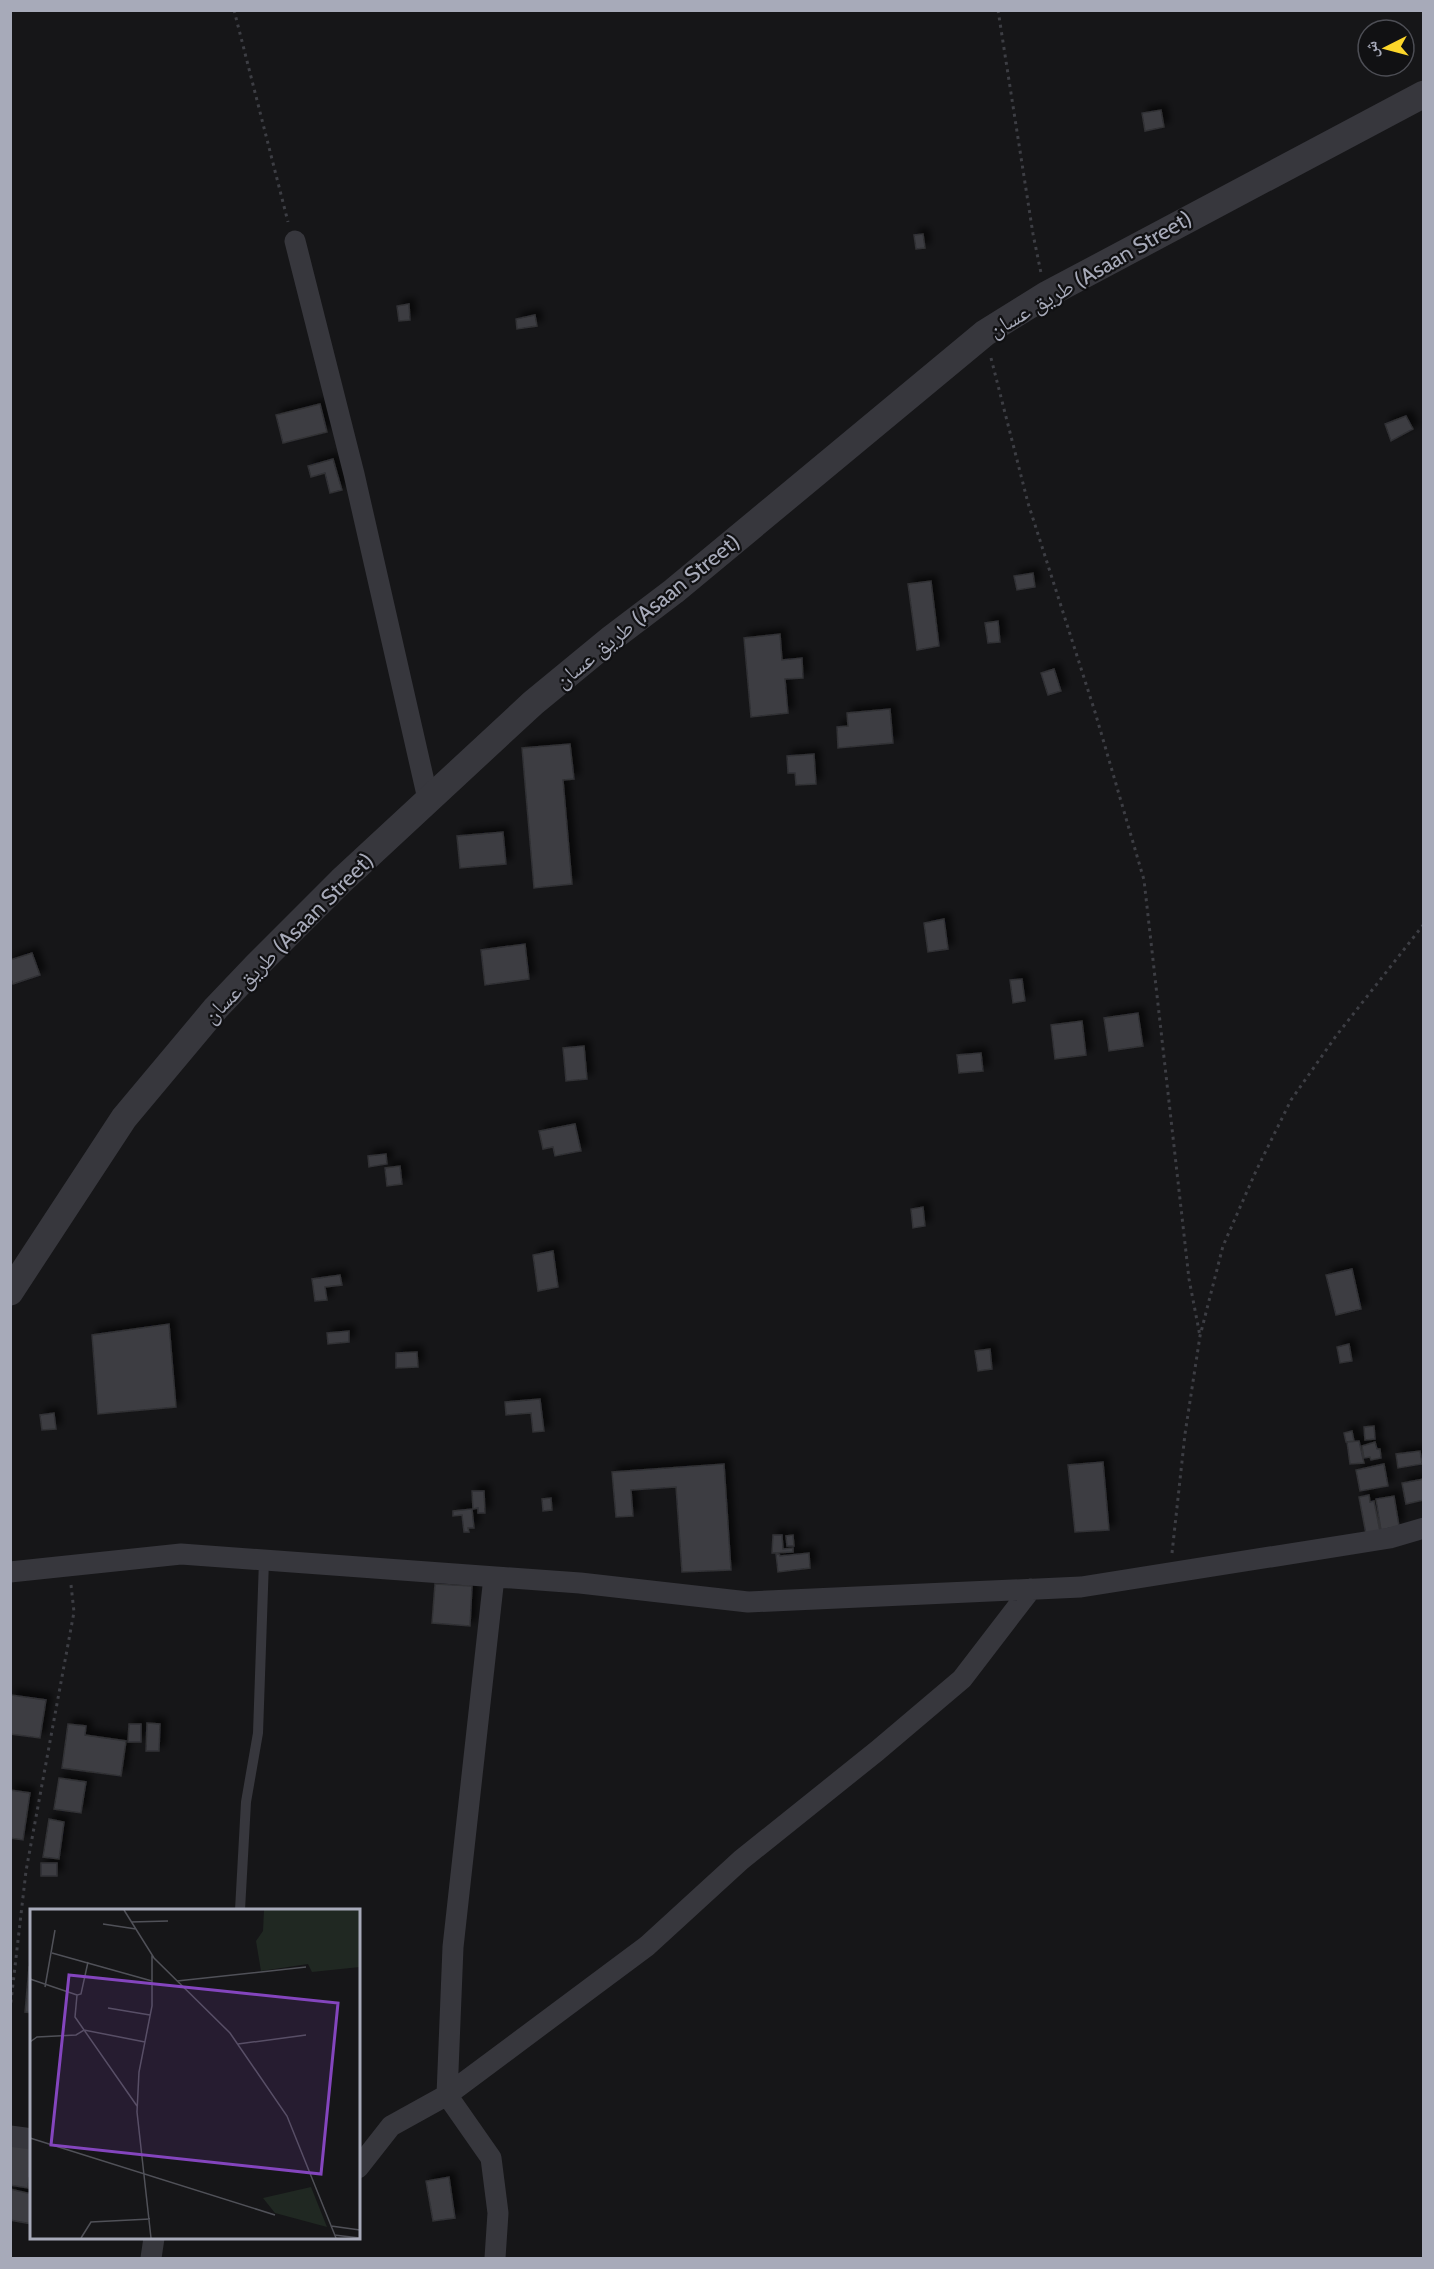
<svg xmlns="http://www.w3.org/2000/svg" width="1434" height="2269" font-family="Cabin,'Noto Naskh Arabic',sans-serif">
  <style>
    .building { fill: #3d3e43; stroke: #303034; stroke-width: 1.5; filter: url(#shadow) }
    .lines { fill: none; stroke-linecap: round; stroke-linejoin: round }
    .path { stroke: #3d3e44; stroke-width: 3; stroke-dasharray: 3 4.5; stroke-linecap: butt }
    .service { stroke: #37373d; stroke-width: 10 }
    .minor { stroke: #37373d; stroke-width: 21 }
    .tertiary { stroke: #37373d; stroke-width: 27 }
    .labels { text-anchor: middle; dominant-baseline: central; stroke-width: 4.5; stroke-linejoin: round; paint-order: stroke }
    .street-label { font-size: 22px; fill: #a7aab9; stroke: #111113 }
    .inset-road { fill: none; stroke: #505158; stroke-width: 1.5 }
    .view { fill: #8445be; fill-opacity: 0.15; stroke: #8445be; stroke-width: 3 }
    .inset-edge { fill: none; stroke: #a7aab9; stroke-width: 3 }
  </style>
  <defs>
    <filter id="shadow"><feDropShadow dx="5.5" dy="-5.5" stdDeviation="3" flood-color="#0009"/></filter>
  </defs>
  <rect width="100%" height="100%" fill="#161618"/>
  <!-- building -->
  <path class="building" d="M1161,110L1164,127L1145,131L1142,113Z
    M923,234L925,248L916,249L914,235Z
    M409,304L410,320L399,321L397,306Z
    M535,315L537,326L517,329L516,319Z
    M320,404L327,432L283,443L276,415Z
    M1406,416L1413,429L1391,441L1385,424Z
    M333,459L342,490L330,493L325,473L311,477L308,466Z
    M1033,573L1035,587L1017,590L1014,576Z
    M931,581L939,646L917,650L908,584Z
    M998,621L1000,642L988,643L985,623Z
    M780,634L782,660L802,658L803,678L785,679L788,713L751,717L744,638Z
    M1054,669L1061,691L1048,695L1041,673Z
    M890,709L893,743L838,748L837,727L848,726L847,713Z
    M570,744L574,779L563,780L572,884L534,888L522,748Z
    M814,754L816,784L796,785L795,773H788L787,756Z
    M503,832L506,864L460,868L457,836Z
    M944,919L948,949L928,952L924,923Z
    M525,944L529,979L485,985L481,950Z
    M32,953L40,975L13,984L10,977V960Z
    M1022,979L1025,1001L1013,1003L1010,980Z
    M1138,1013L1143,1046L1109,1051L1104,1018Z
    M1082,1021L1086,1055L1055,1059L1051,1025Z
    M584,1046L587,1079L566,1081L563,1048Z
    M981,1053L983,1071L959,1073L957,1055Z
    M575,1124L581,1151L555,1156L553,1147L543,1149L539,1131Z
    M386,1154L387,1164L369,1167L368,1156Z
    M400,1166L402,1184L387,1186L385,1168Z
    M923,1207L925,1226L913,1228L911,1209Z
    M553,1251L558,1287L538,1291L533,1255Z
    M1352,1269L1361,1309L1336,1315L1326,1275Z
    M340,1275L342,1285L325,1287L327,1300L315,1301L312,1279Z
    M169,1324L176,1407L98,1414L92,1335Z
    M349,1331V1342L328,1344L327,1333Z
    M1349,1344L1352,1361L1340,1363L1337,1347Z
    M990,1349L992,1369L978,1371L975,1351Z
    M417,1352L418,1367L396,1368V1353Z
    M540,1399L544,1431L533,1432L531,1413L506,1415L505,1402Z
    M54,1413L56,1429L42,1430L40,1415Z
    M1374,1426L1375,1439L1365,1440L1364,1427Z
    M1352,1431L1354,1441L1346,1442L1344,1433Z
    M1359,1441L1364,1463L1350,1464L1347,1442Z
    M1375,1442L1377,1449H1380L1381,1458L1371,1460L1370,1457L1364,1458L1362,1446Z
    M1420,1451L1422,1464L1398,1468L1396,1454Z
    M1103,1462L1109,1530L1075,1532L1068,1465Z
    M724,1464L731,1570L682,1572L676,1487L631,1490L633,1516L616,1517L612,1472Z
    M1384,1464L1388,1486L1360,1491L1356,1470Z
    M1424,1479V1500L1406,1504L1402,1483Z
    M472,1491H484L485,1513H478V1508L473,1509Z
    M1369,1495L1370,1502L1374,1501L1380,1531L1366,1534L1359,1497Z
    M1394,1496L1399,1526L1381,1530L1376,1499Z
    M551,1498L552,1510L543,1511L542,1499Z
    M472,1509L474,1528H468L469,1532H464L462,1515L453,1516V1511Z
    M773,1535H782L783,1549L793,1548V1552L772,1553Z
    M793,1535L794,1546H787L786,1536Z
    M809,1553L810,1568L778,1572L776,1554H779L780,1556Z
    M435,1584L472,1586L470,1626L432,1623Z
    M11,1695L46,1700L40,1738L10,1734Z
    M147,1723L160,1724L159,1751H146Z
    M68,1724L86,1726L85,1735L126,1741L121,1776L62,1768Z
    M129,1724H141V1742H128Z
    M59,1778L86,1782L81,1813L54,1809Z
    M10,1790L30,1793L23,1840L10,1838Z
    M49,1819L64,1822L59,1859L43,1857Z
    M41,1863H57V1876H41Z
    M29,1967H32V2013L25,2012Z
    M10,2145L32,2148V2179L29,2178L28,2188L10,2185Z
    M449,2177L455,2218L433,2221L426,2181Z
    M10,2189L32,2194V2224L10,2220Z"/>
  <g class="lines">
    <!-- path -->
    <path class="path" d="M234,10L288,222
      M998,10L1033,234L1041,273
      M991,358L1028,503L1095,712L1144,880L1189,1279L1200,1336
      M1172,1553L1185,1434L1200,1336L1223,1246L1256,1171L1291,1100L1336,1036L1424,924
      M10,2010L26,1871L74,1612L71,1585"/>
    <!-- service -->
    <path class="service" d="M240,1910L246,1802L258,1733L264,1560"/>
    <!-- minor -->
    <path class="minor" d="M295,241L354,474L428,799
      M10,1572L181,1554L580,1583L748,1602L1081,1587L1390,1538L1424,1528
      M494,1577L453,1947L447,2095L491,2158L498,2213L495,2258
      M10,2136L32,2139
      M358,2168L391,2126L447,2095L647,1946L741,1860L877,1751L962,1679L1031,1589
      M151,2258L154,2238"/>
    <!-- tertiary -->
    <path class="tertiary" d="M10,1292L124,1118L216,1008L256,966L341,881L533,703L612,638L674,591L985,333L1046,295L1424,94"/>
  </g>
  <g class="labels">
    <!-- street labels -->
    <g class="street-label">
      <text transform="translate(1090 274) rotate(-30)">طريق عسان (Asaan Street)</text>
      <text transform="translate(647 611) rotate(-39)">طريق عسان (Asaan Street)</text>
      <text transform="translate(288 938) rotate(-45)">طريق عسان (Asaan Street)</text>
    </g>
  </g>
  <!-- overview -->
  <g transform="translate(30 1909)">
    <rect width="330" height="330" fill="#161618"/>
    <path d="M234,1H330V58L282,63L278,55L231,62L226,32L233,22ZM281,278L297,318L245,304L233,289Z" fill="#202822"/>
    <path class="inset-road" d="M94,1L124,49L200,124L257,207L306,329M101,13L138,12M73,15L106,20M22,44L122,72M58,53L51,85L47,86L45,108L107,197M0,70L47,86M147,72L276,58M15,78L25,21M78,99L120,106M0,133L7,128L46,126L54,121L115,133M208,135L276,126M0,229L245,306M301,317L330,321M304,326L330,329M51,329L61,313L120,310M121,329L107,203L109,163L122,97V46"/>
    <path class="view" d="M39,66L308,94L291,265L21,236Z"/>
    <rect width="330" height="330" class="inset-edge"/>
  </g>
  <!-- border -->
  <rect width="1434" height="2269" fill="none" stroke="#a7aab9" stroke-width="24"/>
  <!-- north arrow -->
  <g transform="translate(1386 48) rotate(264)"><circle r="28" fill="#111113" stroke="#4d4e55" stroke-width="1.5"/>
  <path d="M0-4.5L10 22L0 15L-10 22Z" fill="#fcd62a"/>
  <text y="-9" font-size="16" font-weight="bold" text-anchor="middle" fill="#a7aab9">ش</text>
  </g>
</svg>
